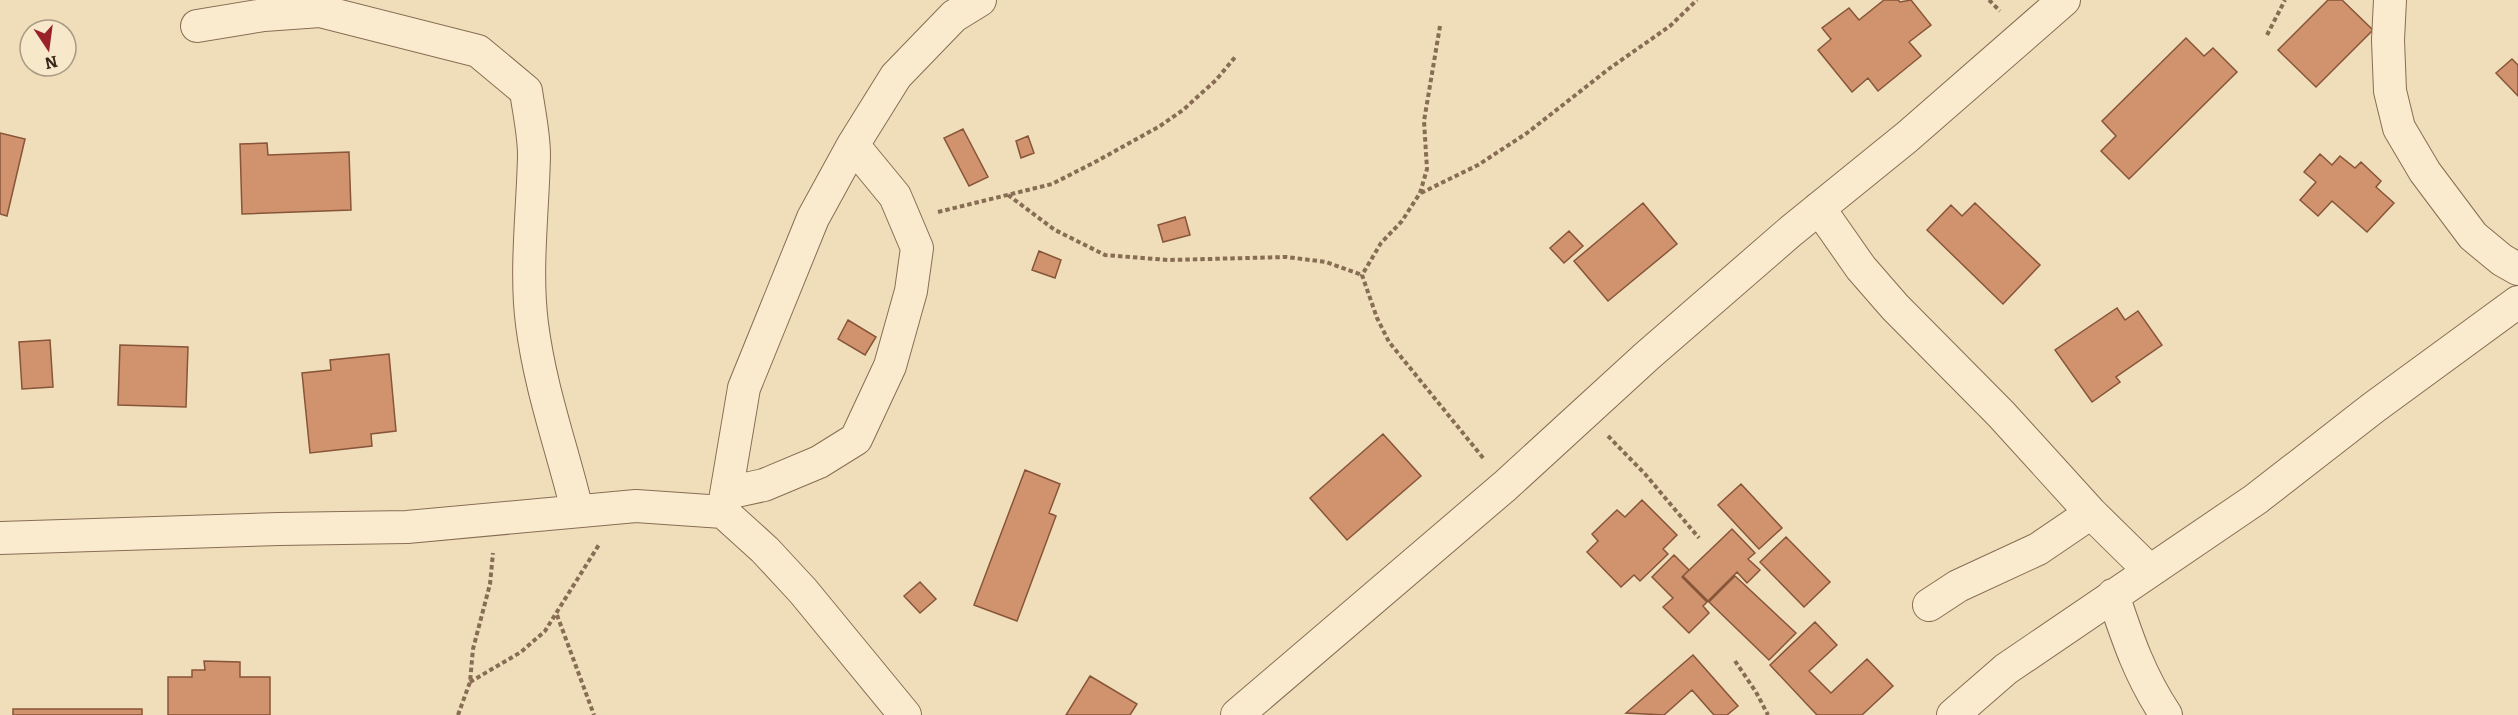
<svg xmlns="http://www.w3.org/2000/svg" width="2518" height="715" font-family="Bitter,serif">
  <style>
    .building { fill: #d0936e; stroke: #875539; stroke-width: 1.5 }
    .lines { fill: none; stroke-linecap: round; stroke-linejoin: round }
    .street-casing { stroke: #876d54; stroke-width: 34 }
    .path { stroke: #876d54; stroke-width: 4; stroke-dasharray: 4.5 3; stroke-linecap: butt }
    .street { stroke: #fbebce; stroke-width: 32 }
  </style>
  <rect width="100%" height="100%" fill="#f0deba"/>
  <!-- building -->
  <path class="building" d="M1884,0H1898L1900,2L1911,0L1931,25L1909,42L1921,56L1878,91L1868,78L1852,92L1818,50L1831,39L1822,28L1849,8L1859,20Z
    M2328,0H2342L2373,30L2316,87L2278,50Z
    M2186,38L2204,56L2213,48L2237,72L2129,179L2101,151L2116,136L2102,121Z
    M2512,59L2518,65V96L2496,73Z
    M963,129L988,177L969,186L944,138Z
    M0,133L25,139L7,216L0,214Z
    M1028,136L1034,153L1021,158L1016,141Z
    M267,143L268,155L349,152L351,210L242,214L240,144Z
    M2320,154L2332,165L2340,156L2355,168L2361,162L2381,181L2376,187L2394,203L2367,232L2332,201L2318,216L2300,200L2316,182L2304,172Z
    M1643,203L1677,244L1608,301L1574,261Z
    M1975,203L2040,265L2003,304L1927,230L1951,205L1962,216Z
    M1185,217L1190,235L1163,242L1158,225Z
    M1569,231L1583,246L1564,263L1550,248Z
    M1039,251L1061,260L1055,278L1032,270Z
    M2117,308L2125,320L2138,311L2162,345L2116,377L2120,382L2092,402L2055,350Z
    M848,320L876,337L865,355L838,339Z
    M50,340L53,387L22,389L19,342Z
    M120,345L188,347L186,407L118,405Z
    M389,354L396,431L371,434L372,446L310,453L302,373L331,370L330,360Z
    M1383,434L1421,476L1347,540L1310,498Z
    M1025,470L1060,484L1049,513L1056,516L1017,621L974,605Z
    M1741,484L1782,528L1759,549L1718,505Z
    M1642,500L1677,535L1663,549L1668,554L1640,581L1634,575L1621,587L1587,552L1598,541L1592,534L1617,510L1625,517Z
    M1732,529L1755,553L1748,559L1760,570L1747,583L1737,572L1708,601L1683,576Z
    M1786,537L1830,582L1804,607L1760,562Z
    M1674,555L1689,570L1682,577L1707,602L1703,606L1709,613L1689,633L1663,607L1673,598L1652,577Z
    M1735,576L1796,633L1769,660L1709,602Z
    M920,582L936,599L920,613L904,596Z
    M1815,622L1837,645L1809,671L1831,693L1867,659L1893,686L1862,715H1817L1770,665Z
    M1693,655L1738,706L1727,715H1714L1692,690L1664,715L1626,713Z
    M204,661L240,662V677H270V715H168V677H192V670H205Z
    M1090,676L1137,704L1130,715H1066Z
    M13,709H142V715H13Z"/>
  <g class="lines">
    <!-- street casing -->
    <g class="street-casing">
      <path id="street" d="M2390,0L2388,40L2390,91L2399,128L2425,172L2473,236L2502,260L2518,269
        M197,26L264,15L320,11L478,51L526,91C529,112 534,134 534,155C533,209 525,270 532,324C540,388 562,448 577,510
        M1819,208L1861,268L1895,307L2001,414L2091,513L2150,571
        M727,493L764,485L819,462L856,439L890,366L911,291L917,248L895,196L853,145
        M723,512L744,388L813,218L853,145L896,76L954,16L980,0
        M0,538L279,529L407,527L636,506L723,512L765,550L803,591L905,715
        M2113,595C2128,640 2140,676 2166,715
        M1929,605L1958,586L2038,549L2091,513
        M1237,715L1505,486L1647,356L1791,231L1907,137L2064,0
        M1953,715L2006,669L2256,499L2373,408L2518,302"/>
    </g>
    <!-- path -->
    <path class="path" d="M1989,0L2000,11
      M1440,26L1424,121L1427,169L1420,193L1402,221L1381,243L1362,275L1377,318L1389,342L1484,459
      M2267,35L2285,0
      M1421,193L1478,165L1527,133L1610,68L1670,26L1697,0
      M1008,195L1055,230L1105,255L1168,260L1287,257L1326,262L1362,275
      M938,212L1052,184L1097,161L1160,126L1183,110L1216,80L1236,56
      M1608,436L1645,474L1699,538
      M557,615L594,715
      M1735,661L1756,692L1768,715
      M470,682L521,652L545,631L600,543
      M458,715L470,682L473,649L490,584L493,553"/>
    <!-- street -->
    <use href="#street" class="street"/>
  </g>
  <!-- north arrow -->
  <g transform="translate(48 48) rotate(167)"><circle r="28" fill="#f7e8ca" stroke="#a99a84" stroke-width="1.5"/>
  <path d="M0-4.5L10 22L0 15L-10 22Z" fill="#992127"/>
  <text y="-9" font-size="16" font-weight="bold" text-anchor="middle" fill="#35261a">N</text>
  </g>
</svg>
